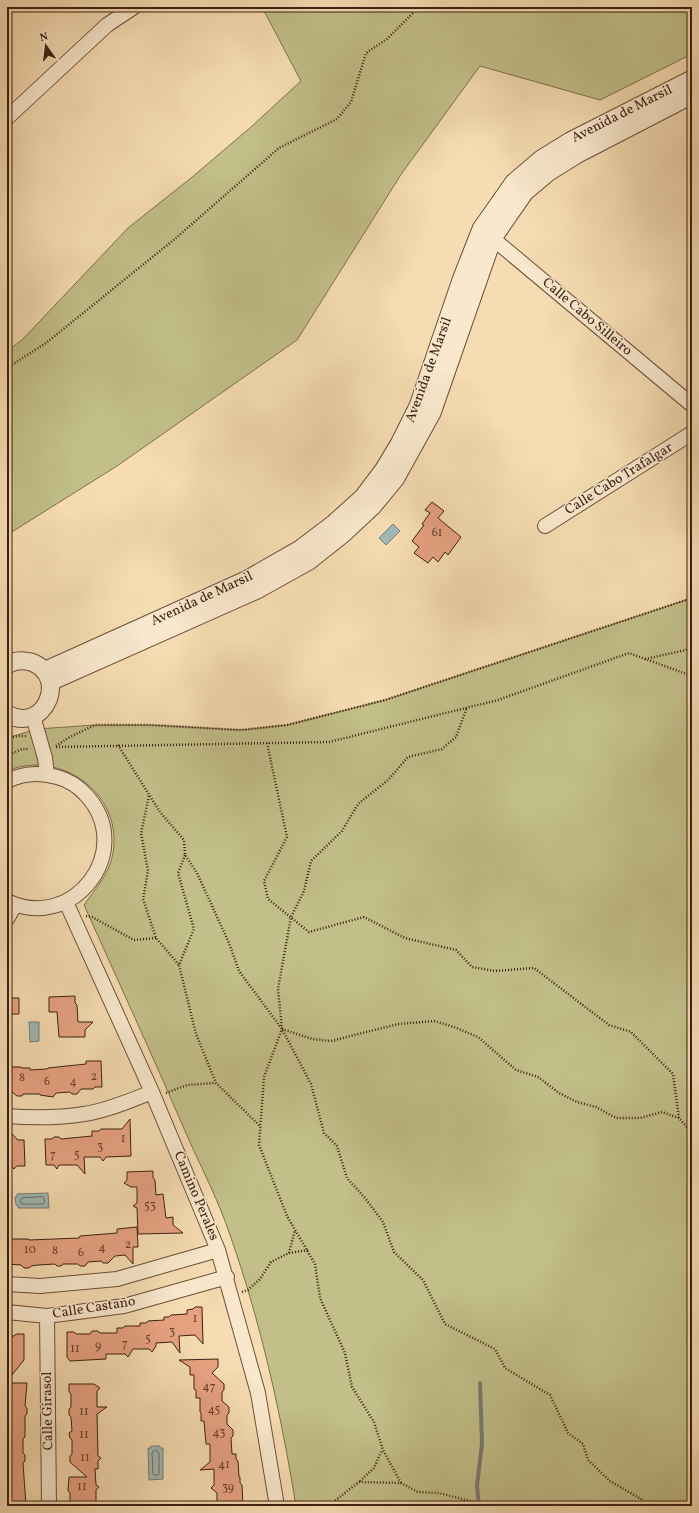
<svg xmlns="http://www.w3.org/2000/svg" width="699" height="1513" font-family="Vollkorn,serif">
  <style>
    .green { fill: #c2bf88; stroke: #806f4c }
    .water { fill: #a0b9b6; stroke: #787b74 }
    .lines { fill: none; stroke-linecap: round; stroke-linejoin: round }
    .shore { stroke: #6e6c64; stroke-width: 1 }
    .stream { stroke: #787b74; stroke-width: 4 }
    .building { fill: #e7a282; stroke: #3d1f11 }
    .minor-casing { stroke: #6b4e39; stroke-width: 16 }
    .tertiary-casing { stroke: #6b4e39; stroke-width: 19 }
    .path { stroke: #3d1f11; stroke-width: 2.5; stroke-dasharray: 1 2; stroke-linecap: butt }
    .minor { stroke: #f9e8cd; stroke-width: 14 }
    .tertiary { stroke: #f9e8cd; stroke-width: 17 }
    .labels { text-anchor: middle; dominant-baseline: central; stroke-width: 3; stroke-linejoin: round; paint-order: stroke }
    .number-label { font-size: 12px; fill: #68402d }
    .street-label { font-size: 14px; fill: #3d1f11; stroke: #f9e8cd }
  </style>
  <rect width="100%" height="100%" fill="#f6dcb2"/>
  <filter id="stains"><feTurbulence type="fractalNoise" baseFrequency=".005" numOctaves="4"/><feColorMatrix values="0 0 0 0 .2 0 0 0 0 .09 0 0 0 0 .02 0 0 0 .5 -.17"/></filter>
  <radialGradient id="worn" r=".72"><stop offset=".6" stop-color="#630" stop-opacity="0"/><stop offset="1" stop-color="#630" stop-opacity=".3"/></radialGradient>
  <!-- green -->
  <path class="green" d="M262,7H692V54L600,100L480,66L402,173L297,340L117,466L7,535V351L22,340L128,228L191,178L251,127L301,81Z
    M692,598V1506H296C281,1414 261,1323 230,1235C219,1202 203,1171 189,1140C155,1061 119,983 84,905C99,884 113,870 114,843C116,788 56,750 7,771V738L37,729L95,725H151L241,730L287,725L385,700Z"/>
  <!-- water -->
  <path class="water" d="M393,524L400,531L386,545L379,538Z
    M29,1022H39V1041L30,1042Z
    M48,1193L49,1208H18V1205H16L15,1197H17V1194Z
    M151,1446H160V1448H163V1479L149,1480L148,1448H151Z"/>
  <g class="lines">
    <!-- shore -->
    <path class="shore" d="M43,1197L45,1202L43,1204H22L20,1201L22,1198Z
      M156,1450L159,1453V1474L158,1475H154L153,1474L152,1453Z"/>
    <!-- stream -->
    <path class="stream" d="M479,1506L477,1486L482,1444L480,1383"/>
  </g>
  <!-- building -->
  <path class="building" d="M432,502L444,511L438,518L461,537L448,555L445,552L438,562L433,557L428,563L414,553L419,547L412,541L424,525L422,524L430,513L425,510Z
    M75,996V1003L77,1005L78,1022H93L85,1030V1037H59L57,1012H49V997Z
    M7,998H19V1014H7Z
    M86,1061H101L102,1087H95L93,1089H81L77,1094H72L70,1092L56,1093L53,1097L40,1095V1094H23L22,1096H17L12,1092H7V1067H21L22,1068H30V1070L47,1069L48,1068L86,1064Z
    M130,1119L131,1156L106,1157L103,1161L100,1157H84L85,1174L77,1165H59L57,1169L54,1165H46L45,1139H52L54,1137H59L61,1139L92,1136V1131H99L101,1129H122Z
    M9,1131L18,1140H24L25,1166H17L14,1169L9,1163Z
    M153,1171V1178L155,1180L156,1195L163,1194L166,1218L173,1217V1225L183,1233L138,1234L137,1208L133,1206L137,1203V1187H131L124,1183L127,1180V1172Z
    M137,1227L138,1247H133V1264L125,1255L115,1256L108,1263H103L101,1261L88,1262L85,1266H80L78,1264H63L61,1266H57L55,1264L38,1265L31,1266L29,1268H24L21,1265L7,1264V1239H28L29,1240L79,1238L80,1236L117,1233V1229Z
    M195,1307H202L203,1344L195,1335L179,1336L180,1353L172,1342L156,1343V1346L152,1352L149,1349H133L128,1357L125,1354H106V1359L70,1361L67,1357V1332H74L76,1334H90L92,1331H98L100,1333H117V1328H123L125,1326H140V1323H146L148,1321L164,1320V1317H169L171,1315L187,1314V1310L193,1309Z
    M16,1334H24V1360L12,1375L11,1362H9L8,1336H14Z
    M218,1359V1367L212,1373L224,1384V1390L222,1392V1401L229,1407V1413L227,1415V1424L233,1430V1436L231,1438L232,1454H236V1459L238,1461L239,1477H240V1483L242,1485L243,1506H217V1493L211,1488L214,1485V1469L200,1470L210,1462V1444H206L204,1421H201V1413L200,1412V1398H196V1390L194,1389V1375H190V1367L179,1360Z
    M7,1383H27L25,1406L27,1408V1414L25,1416V1437L23,1439V1453L25,1455V1461L23,1463L26,1506H7Z
    M69,1384H94L100,1388L97,1391V1407H107L97,1414L98,1456L101,1458L98,1461V1469H95L96,1485L99,1487L96,1490V1506H70V1493L68,1491L69,1477H87L70,1462V1456L72,1454V1440L70,1438L69,1433L72,1431L71,1417L69,1415V1409L71,1407V1394L69,1392Z"/>
  <g class="lines">
    <!-- minor casing -->
    <g class="minor-casing">
      <path id="minor" d="M7,118L107,25L134,7
        M485,232L692,405
        M545,526L692,433
        M33,716L45,758L47,774
        M7,781C23,773 40,772 57,777C69,780 79,787 87,796C136,851 73,933 7,901
        M66,902L152,1092L218,1250L258,1393L277,1506
        M7,919L15,905
        M7,1116C33,1118 59,1118 84,1114C106,1111 132,1100 152,1092
        M7,1284L40,1286L117,1279L218,1250
        M7,1312L47,1316L124,1306L227,1277
        M47,1316L49,1506"/>
    </g>
    <!-- tertiary casing -->
    <g class="tertiary-casing">
      <path id="tertiary" d="M7,665C14,660 23,660 31,662C70,676 44,735 7,714
        M44,671L246,580L300,549L333,524L363,497L384,469L399,444L418,406L461,280L481,229L514,182L541,159L570,141L692,79
        M50,682L257,590L309,561L343,534L373,506L396,478L432,413L493,238L525,192L549,172L578,154L692,95"/>
    </g>
    <!-- path -->
    <path class="path" d="M7,368L46,343L176,238L279,148L337,119L351,102L366,53L387,39L419,7
      M645,659L686,650L692,645
      M7,738L18,736H26
      M267,743L287,837L264,881L268,899L309,932L364,917L405,938L456,950L472,967L495,971L534,968L609,1025L631,1032L673,1074L679,1118L692,1133
      M118,745L160,812L184,840L185,855L197,873L229,943L239,971L282,1029L311,1084L324,1133L337,1146L347,1178L365,1198L383,1222L394,1252L423,1280L445,1324L495,1349L505,1368L550,1395L568,1433L583,1444L588,1460L610,1481L641,1499L646,1506
      M56,746L68,738L95,725H151L241,730L287,725L385,700L692,598
      M56,747L329,742L498,700L629,653L692,676
      M7,756L22,749H29
      M149,796L141,833L148,871L143,899L156,938L179,965
      M185,855L178,873L194,929L179,965L196,1034L216,1083L260,1126
      M86,916L92,917L134,940L156,938
      M282,1029L312,1039L331,1041L398,1024L434,1021L454,1027L478,1037L516,1070L538,1077L559,1093L577,1102L596,1107L616,1118H640L662,1112L679,1118
      M166,1093L187,1085L215,1083
      M289,1253L295,1230
      M242,1292L248,1290L260,1279L271,1262L289,1253L308,1250
      M360,1481L374,1468L382,1450
      M401,1483L383,1450L374,1422L352,1387L345,1353L320,1298L315,1264L287,1216L259,1145L264,1077L282,1029L278,989L291,917L304,891L311,861L342,831L358,804L388,780L408,757L442,749L456,737L467,707
      M328,1506L359,1482L401,1483L418,1492L439,1493L489,1506"/>
    <!-- minor -->
    <use href="#minor" class="minor"/>
    <!-- tertiary -->
    <use href="#tertiary" class="tertiary"/>
  </g>
  <g class="labels">
    <!-- number labels -->
    <g class="number-label">
      <text x="437" y="533">61</text>
      <text x="94" y="1077">2</text>
      <text x="22" y="1078">8</text>
      <text x="47" y="1082">6</text>
      <text x="73" y="1082">4</text>
      <text x="123" y="1139">1</text>
      <text x="100" y="1147">3</text>
      <text x="53" y="1155">7</text>
      <text x="77" y="1155">5</text>
      <text x="150" y="1206">53</text>
      <text x="128" y="1245">2</text>
      <text x="102" y="1248">4</text>
      <text x="30" y="1250">10</text>
      <text x="55" y="1251">8</text>
      <text x="81" y="1253">6</text>
      <text x="195" y="1319">1</text>
      <text x="172" y="1332">3</text>
      <text x="148" y="1339">5</text>
      <text x="125" y="1344">7</text>
      <text x="98" y="1346">9</text>
      <text x="75" y="1349">11</text>
      <text x="209" y="1387">47</text>
      <text x="214" y="1410">45</text>
      <text x="84" y="1412">11</text>
      <text x="219" y="1433">43</text>
      <text x="84" y="1435">11</text>
      <text x="85" y="1458">11</text>
      <text x="224" y="1465">41</text>
      <text x="82" y="1487">11</text>
      <text x="228" y="1488">39</text>
    </g>
    <!-- street labels -->
    <g class="street-label">
      <text transform="translate(622 114) rotate(-27)">Avenida de Marsil</text>
      <text transform="translate(587 317) rotate(40)">Calle Cabo Silleiro</text>
      <text transform="translate(429 370) rotate(-70)">Avenida de Marsil</text>
      <text transform="translate(619 479) rotate(-32)">Calle Cabo Trafalgar</text>
      <text transform="translate(202 599) rotate(-25)">Avenida de Marsil</text>
      <text transform="translate(196 1196) rotate(67)">Camino Perales</text>
      <text transform="translate(94 1308) rotate(-9)">Calle Castaño</text>
      <text transform="translate(48 1411) rotate(-91)">Calle Girasol</text>
    </g>
  </g>
  <!-- margin -->
  <rect width="699" height="1513" fill="none" stroke="#f6dcb2" stroke-width="24"/>
  <rect x="8" y="8" width="683" height="1497" fill="none" stroke="#3d1f11" stroke-width="2"/>
  <rect x="12" y="12" width="675" height="1489" fill="none" stroke="#3d1f11"/>
  <!-- north arrow -->
  <g transform="translate(46 46) rotate(346)" stroke="#f9e8cd" stroke-width="3" paint-order="stroke">
  <path d="M0-3L7 15L0 10L-7 15Z" fill="#3d1f11"/>
  <text y="-6" font-size="11" font-weight="bold" text-anchor="middle" fill="#3d1f11">N</text>
  </g>
  <rect width="100%" height="100%" filter="url(#stains)"/>
  <rect width="100%" height="100%" fill="url(#worn)"/>
</svg>
